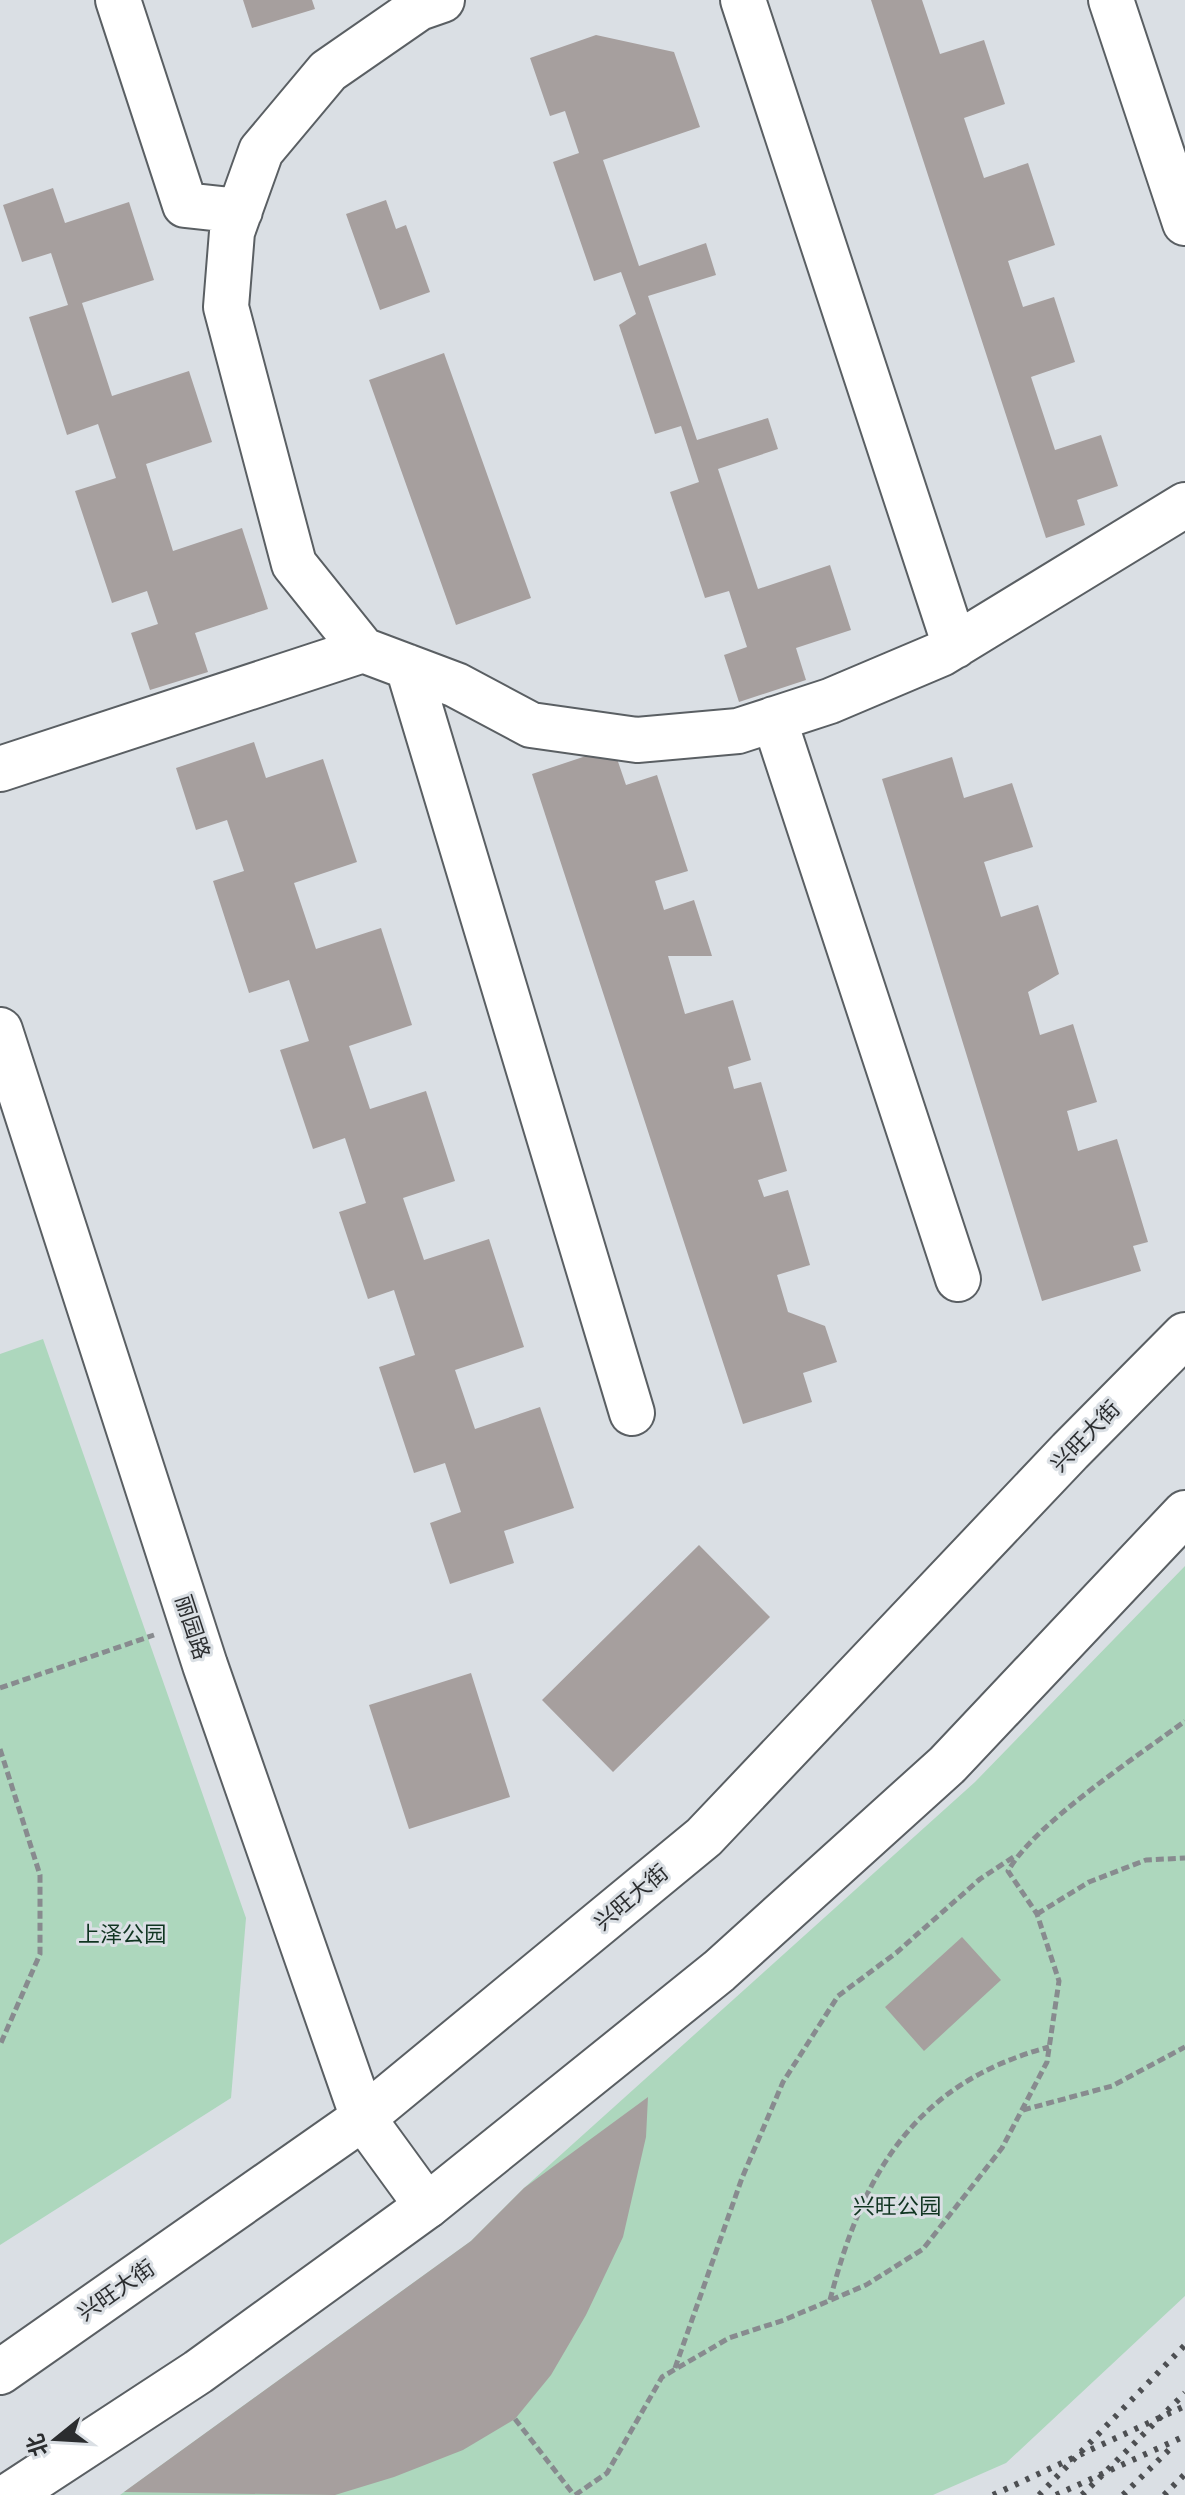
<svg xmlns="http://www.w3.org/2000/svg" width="1185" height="2495" font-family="'Archivo Narrow','Noto Sans SC',sans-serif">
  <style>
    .green { fill: #add7bd }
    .building { fill: #a69f9e }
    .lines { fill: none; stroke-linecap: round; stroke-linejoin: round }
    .minor-casing { stroke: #5a5f63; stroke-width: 48 }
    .major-casing { stroke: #5a5f63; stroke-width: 48 }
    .path { stroke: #888b8f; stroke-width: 5; stroke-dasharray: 8 4; stroke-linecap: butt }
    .minor { stroke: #fff; stroke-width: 44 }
    .major { stroke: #fff; stroke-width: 44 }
    .rail { stroke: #4d4f52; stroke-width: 6; stroke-dasharray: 4 8; stroke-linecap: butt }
    .labels { text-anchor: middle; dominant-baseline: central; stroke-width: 6; stroke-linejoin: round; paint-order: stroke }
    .street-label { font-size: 22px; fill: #2b2d2f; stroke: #dadfe4 }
    .park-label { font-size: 22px; fill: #103521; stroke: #dadfe4 }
  </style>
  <rect width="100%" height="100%" fill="#dadfe4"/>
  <!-- green -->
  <path class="green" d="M43,1339L246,1918L231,2098L0,2245V1354Z
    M1185,1566V2296L1006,2463L933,2495H120L471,2241L524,2188L975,1782Z"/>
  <!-- building -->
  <path class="building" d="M243,0H312L315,9L252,28Z
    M871,0H922L940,54L984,40L1005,104L964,118L984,178L1028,163L1055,245L1008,261L1023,307L1054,297L1075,362L1031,377L1055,450L1101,435L1118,486L1077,500L1085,525L1046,538Z
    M596,35L674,52L700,127L603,160L639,266L706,243L716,275L648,296L697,440L768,418L778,449L718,469L758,589L830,565L851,630L796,648L806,680L739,702L724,655L747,647L729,591L705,598L670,492L699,482L681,426L655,434L619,325L636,314L621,272L594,281L553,162L579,153L565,111L550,116L530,58Z
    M53,188L65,223L129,202L154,280L82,303L112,396L189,371L212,442L146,464L173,551L242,528L268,609L195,633L208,672L150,690L131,633L158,624L147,591L112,603L75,491L116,478L98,424L67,435L29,317L68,305L51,253L22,262L3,205Z
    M386,200L396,229L406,225L430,292L380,310L346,214Z
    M444,353L531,598L456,625L369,380Z
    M254,742L266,778L323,759L357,862L294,883L316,949L381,928L412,1025L349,1046L370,1109L426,1091L455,1181L403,1198L424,1260L489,1239L524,1347L455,1370L475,1429L540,1407L574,1508L504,1531L514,1563L450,1584L430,1523L461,1512L445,1463L414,1473L379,1367L415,1355L394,1290L368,1299L339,1212L366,1203L345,1138L313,1149L280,1050L309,1041L289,980L249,993L213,881L244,871L227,820L196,830L176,768Z
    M613,747L626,785L657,775L688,871L655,881L664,910L694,900L712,956H668L685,1014L733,1000L751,1060L728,1067L734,1089L761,1082L787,1171L758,1180L764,1197L788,1190L810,1265L777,1275L788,1312L825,1326L837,1362L803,1373L812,1402L743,1424L532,774Z
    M952,757L964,798L1012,783L1033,847L984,862L1001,917L1038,905L1059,974L1028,992L1040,1035L1073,1024L1097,1102L1067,1111L1078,1151L1117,1139L1148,1242L1133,1246L1141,1271L1042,1301L882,779Z
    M699,1545L770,1617L613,1772L542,1700Z
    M471,1673L510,1797L409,1829L369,1705Z
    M962,1937L1001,1980L924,2051L885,2007Z
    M648,2097L646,2137L623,2237L586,2315L551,2375L515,2419L463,2450L394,2477L335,2495L124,2492L471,2241L524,2188Z"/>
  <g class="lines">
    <!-- minor casing -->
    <g class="minor-casing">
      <path id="minor" d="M118,0L185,205L240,211
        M442,0L419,8L328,71L261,151L232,232L226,307L294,564L363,650L456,685L531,725L637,740L738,731L830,701L941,654L1185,505
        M743,0L955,646
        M1111,0L1185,223
        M408,667L632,1413
        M774,719L958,1279
        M0,769L363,650
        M0,1030L205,1665L363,2118L427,2206"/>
    </g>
    <!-- major casing -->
    <g class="major-casing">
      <path id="major" d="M0,2372L363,2118L704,1837L1070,1451L1185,1335
        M10,2495L198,2372L427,2206L719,1971L947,1765L1185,1513"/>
    </g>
    <!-- path -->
    <path class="path" d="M0,1688L154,1635
      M0,1749L40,1875V1954L0,2045
      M1037,1914L1089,1882L1146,1860L1185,1858
      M1023,2110L1112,2086L1185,2047
      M830,2300C863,2172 915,2083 1049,2047
      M675,2368L742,2178L783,2082L838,1996L896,1953L980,1879L1015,1856
      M515,2419L574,2495
      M575,2495L607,2473L662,2377L729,2338L784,2320L866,2285L923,2249L1002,2148L1047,2062L1059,1981L1037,1914L1008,1871C1035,1823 1138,1756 1185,1721"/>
    <!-- minor -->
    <use href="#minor" class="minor"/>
    <!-- major -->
    <use href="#major" class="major"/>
    <!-- rail -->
    <path class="rail" d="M993,2495L1185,2406
      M1039,2495L1185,2345
      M1056,2495L1185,2436
      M1082,2495L1185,2393
      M1123,2495L1172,2447
      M1164,2495L1185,2474"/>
  </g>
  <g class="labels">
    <!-- street labels -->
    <g class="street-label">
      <text transform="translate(1085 1436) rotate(-46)">兴旺大街</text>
      <text transform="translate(193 1627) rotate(72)">丽园路</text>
      <text transform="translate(631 1897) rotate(-40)">兴旺大街</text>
      <text transform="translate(116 2290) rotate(-35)">兴旺大街</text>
    </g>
    <!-- park labels -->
    <g class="park-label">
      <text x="122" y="1934">上泽公园</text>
      <text x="897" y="2206">兴旺公园</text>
    </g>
  </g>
  <!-- north arrow -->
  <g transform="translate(56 2439) rotate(252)" stroke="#dadfe4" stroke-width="6" paint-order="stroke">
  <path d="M0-6L14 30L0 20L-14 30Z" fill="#2b2d2f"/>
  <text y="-12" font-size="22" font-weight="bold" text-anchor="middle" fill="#2b2d2f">北</text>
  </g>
</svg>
